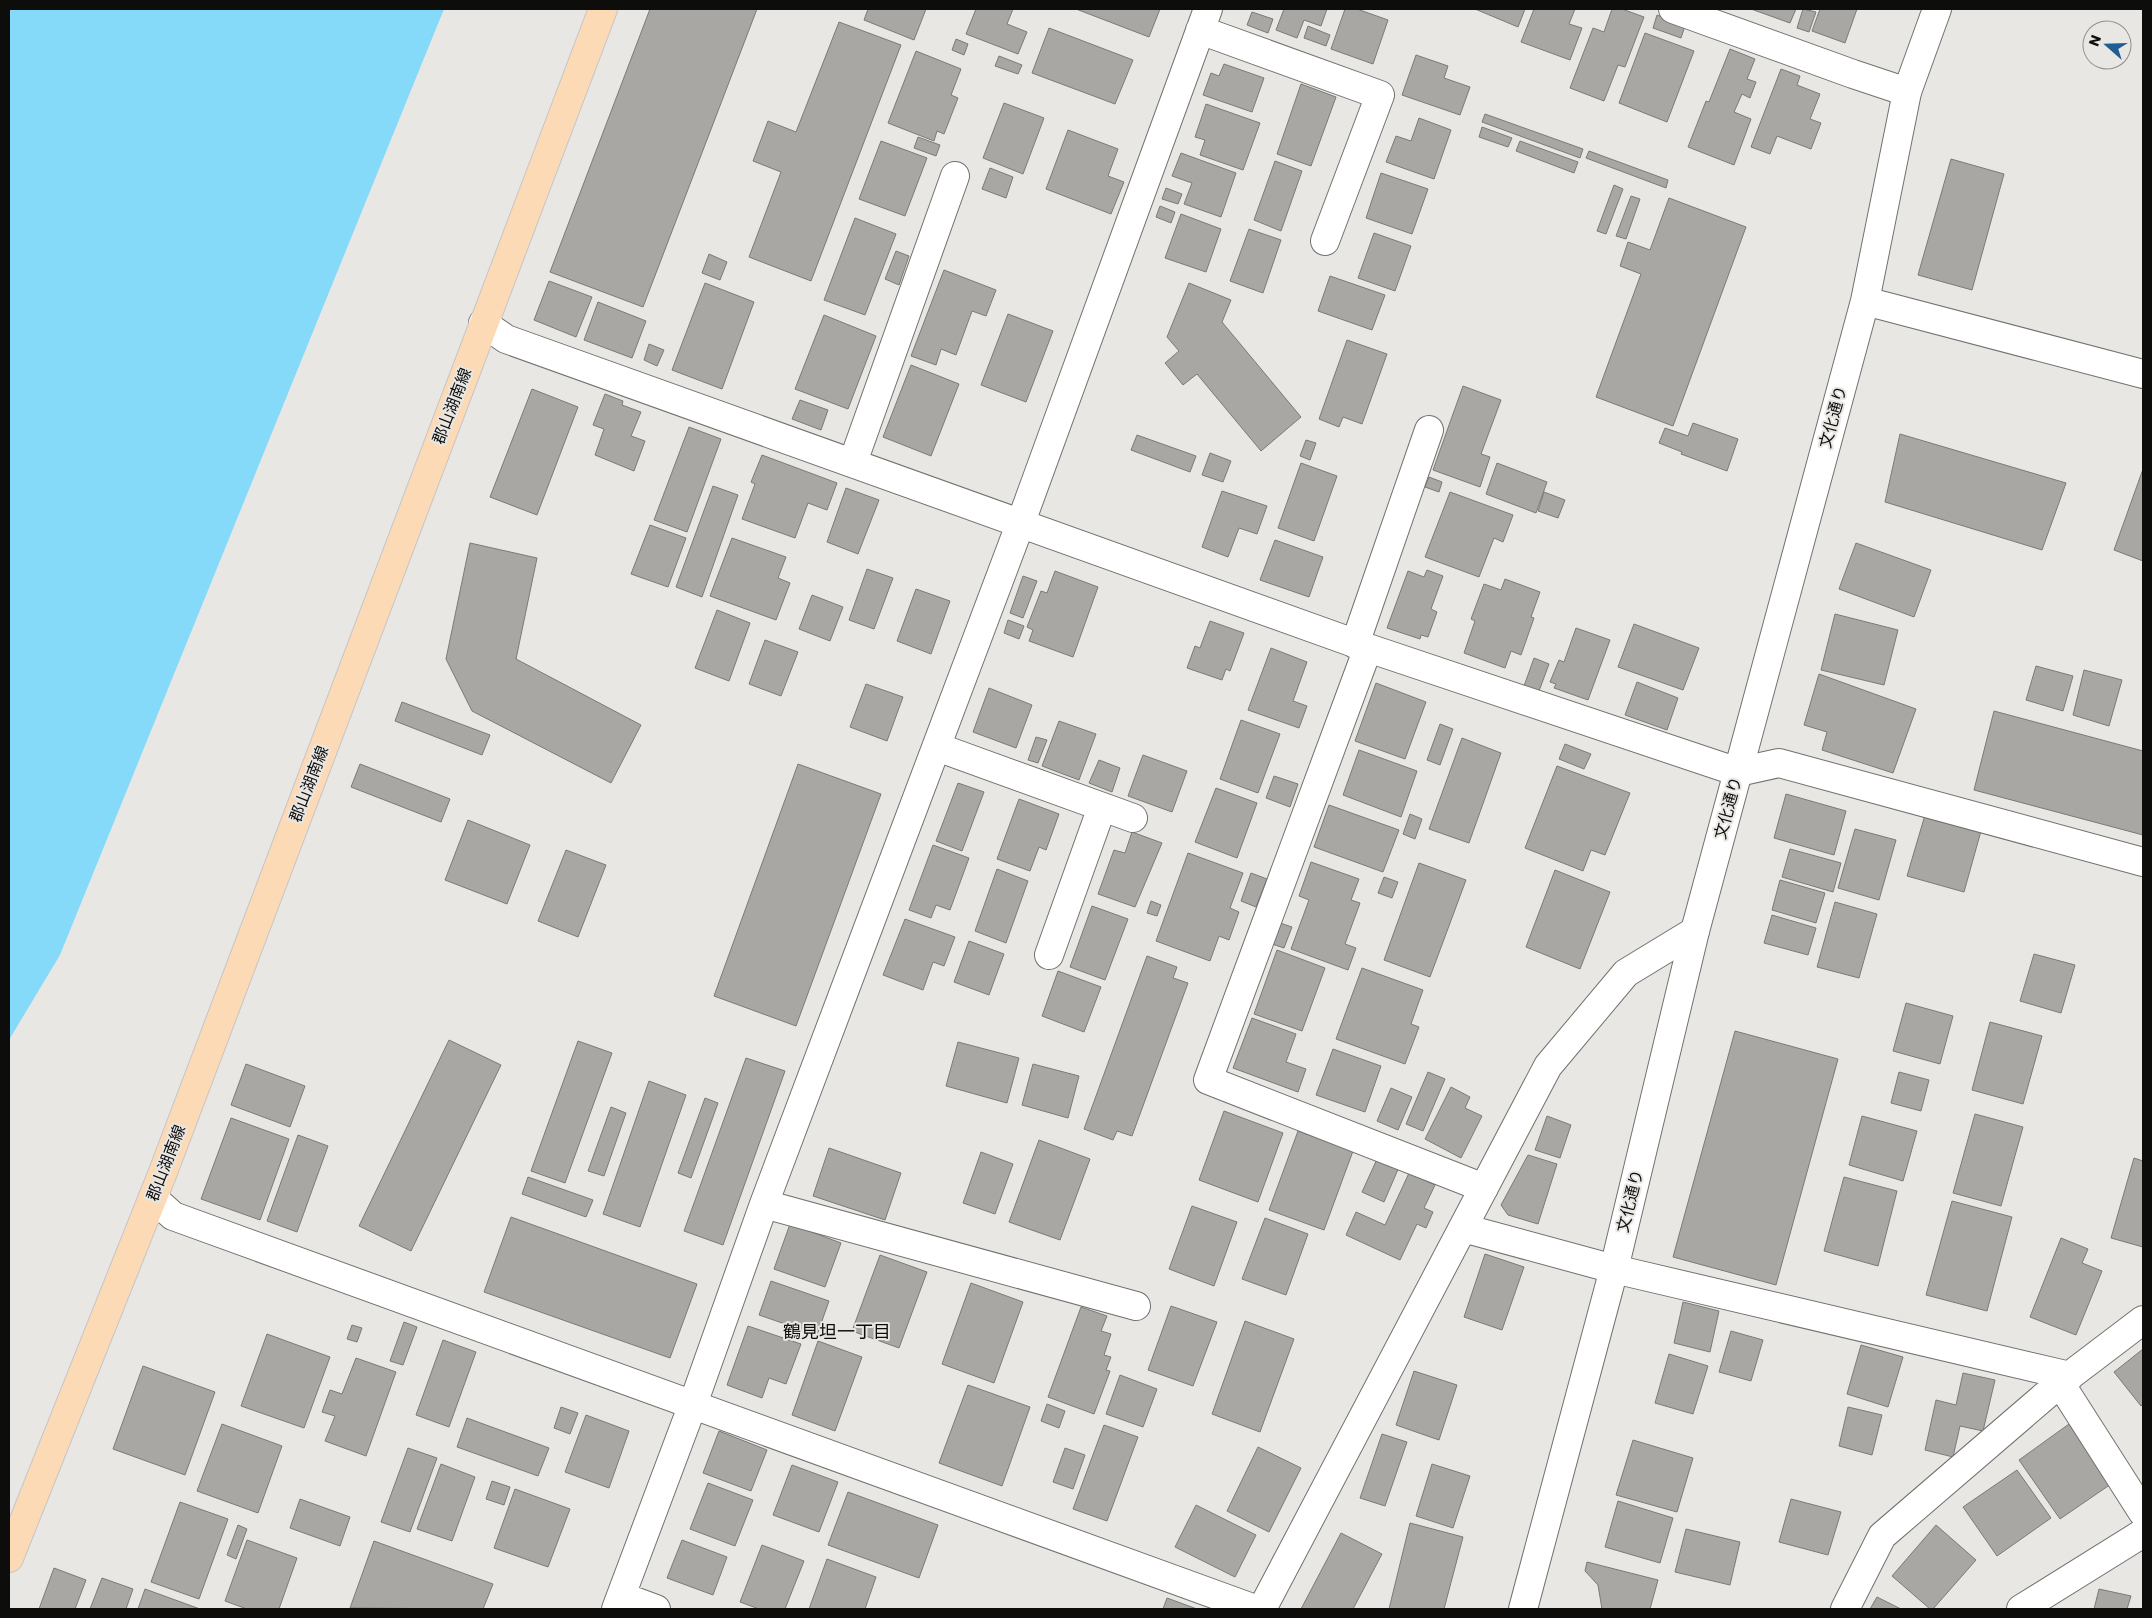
<svg xmlns="http://www.w3.org/2000/svg" width="2152" height="1618" font-family="Poppins,'Noto Sans JP',sans-serif">
  <style>
    .water { fill: #85daf9 }
    .building { fill: #a9a7a4; stroke: #7b7a77 }
    .lines { fill: none; stroke-linecap: round; stroke-linejoin: round }
    .minor-casing { stroke: #72716e; stroke-width: 30 }
    .tertiary-casing { stroke: #72716e; stroke-width: 30 }
    .primary-casing { stroke: #c5c5c5; stroke-width: 30 }
    .minor { stroke: #fff; stroke-width: 28 }
    .tertiary { stroke: #fff; stroke-width: 28 }
    .primary { stroke: #fcdab6; stroke-width: 28 }
    .labels { text-anchor: middle; dominant-baseline: central; stroke-width: 4; stroke-linejoin: round; paint-order: stroke }
    .street-label { font-size: 16px; fill: #0d0d0c; stroke: #e9e7e4 }
    .neighbourhood-label { font-size: 18px; fill: #0d0d0c; stroke: #e9e7e4 }
  </style>
  <rect width="100%" height="100%" fill="#e9e7e4"/>
  <!-- water -->
  <path class="water" d="M9,9H444L60,955L9,1040Z"/>
  <!-- building -->
  <path class="building" d="M650,9H757L643,307L550,272Z
    M868,9H926L914,40L864,20Z
    M976,9H1013L1007,24L1027,32L1018,54L966,34Z
    M1076,9H1160L1149,37Z
    M1284,9H1327L1321,26L1304,20L1297,38L1276,30Z
    M1345,9H1357L1388,20L1373,64L1331,49Z
    M1475,9H1525L1518,27Z
    M1534,9H1575L1569,24L1582,28L1570,60L1521,42Z
    M1612,9H1622L1644,17L1625,67L1618,65L1604,101L1570,88L1593,28L1604,32Z
    M1751,9H1796L1790,23Z
    M1803,9L1816,12L1809,32L1797,28Z
    M1820,9H1857L1845,43L1812,31Z
    M1252,12L1273,19L1268,33L1247,25Z
    M1657,15L1685,26L1681,38L1653,28Z
    M839,22L901,45L811,281L749,257L781,172L753,161L768,121L796,132Z
    M1308,26L1330,35L1326,46L1304,38Z
    M1049,28L1133,60L1115,104L1032,73Z
    M1645,33L1694,51L1667,122L1619,103Z
    M956,39L968,44L964,55L952,50Z
    M1730,49L1755,59L1747,79L1756,82L1750,98L1742,94L1734,112L1751,119L1734,165L1688,147L1706,101L1709,102Z
    M916,51L961,69L951,95L958,98L944,134L937,131L934,141L888,123Z
    M1416,55L1448,66L1444,78L1470,87L1460,115L1402,95Z
    M999,56L1022,65L1018,74L995,66Z
    M1224,64L1264,78L1252,112L1203,95L1211,73L1219,76Z
    M1781,69L1800,76L1797,85L1820,94L1810,119L1821,123L1811,149L1777,136L1770,154L1751,147Z
    M1301,84L1336,97L1311,166L1277,154Z
    M1004,103L1044,118L1023,174L983,158Z
    M1206,104L1260,123L1243,170L1200,155L1205,140L1195,137Z
    M1485,114L1583,149L1580,158L1482,122Z
    M1419,118L1451,130L1434,179L1386,162L1396,136L1411,141Z
    M1482,127L1512,138L1508,147L1479,137Z
    M1068,130L1118,149L1108,176L1124,182L1111,214L1046,189Z
    M918,137L940,145L936,156L914,148Z
    M881,141L927,158L905,216L859,199Z
    M1520,141L1578,162L1574,173L1516,151Z
    M1589,151L1668,180L1666,188L1586,158Z
    M1181,153L1236,173L1221,217L1184,204L1192,183L1172,176Z
    M1951,159L2004,174L1972,290L1918,275Z
    M1275,161L1302,171L1281,231L1254,220Z
    M990,168L1013,177L1006,198L982,189Z
    M1381,173L1428,189L1412,234L1366,218Z
    M1614,185L1623,189L1606,234L1597,231Z
    M1166,188L1182,194L1178,204L1162,199Z
    M1631,196L1640,199L1626,239L1616,236Z
    M1669,198L1746,227L1673,426L1596,397L1641,274L1620,266L1628,242L1650,250Z
    M1160,206L1175,212L1171,223L1156,217Z
    M1181,214L1221,229L1206,272L1165,258Z
    M855,218L896,234L865,315L824,300Z
    M1249,229L1281,240L1263,293L1230,281Z
    M1374,233L1411,246L1395,291L1358,278Z
    M896,251L909,256L899,285L885,279Z
    M709,254L727,262L720,280L702,273Z
    M944,270L996,290L986,316L972,311L956,355L941,349L936,365L911,356Z
    M1330,276L1385,295L1372,330L1318,311Z
    M549,281L592,297L576,337L534,320Z
    M705,283L754,302L722,389L672,370Z
    M1189,283L1231,300L1222,322L1301,417L1261,451L1197,374L1183,385L1165,363L1179,351L1167,337Z
    M598,302L646,321L632,358L584,340Z
    M1008,314L1053,331L1026,402L981,385Z
    M824,315L876,336L848,409L795,389Z
    M1347,340L1387,354L1362,424L1343,417L1339,427L1319,419Z
    M649,344L664,350L657,366L644,360Z
    M911,365L959,384L931,456L883,437Z
    M1463,386L1501,400L1481,454L1490,457L1480,487L1433,470Z
    M532,389L578,407L537,515L490,497Z
    M605,394L623,401L622,405L641,412L631,436L645,441L634,471L595,455L604,429L593,425Z
    M800,400L828,410L821,430L792,419Z
    M1693,423L1738,439L1727,471L1681,454L1682,452L1659,443L1665,428L1688,436Z
    M689,427L721,439L687,532L654,520Z
    M1900,434L2066,483L2042,550L1885,502Z
    M1137,435L1196,456L1190,472L1131,450Z
    M1306,440L1316,443L1310,460L1300,456Z
    M1210,453L1231,461L1223,482L1202,475Z
    M762,455L837,483L827,510L808,503L795,538L742,519L755,484L751,482Z
    M1301,463L1337,476L1314,541L1278,528Z
    M1497,463L1547,482L1536,513L1486,494Z
    M2143,469V561L2114,550Z
    M1429,477L1442,482L1439,492L1425,487Z
    M713,486L738,495L702,597L676,587Z
    M846,488L879,500L858,554L827,542Z
    M1222,491L1267,506L1257,534L1239,528L1228,557L1202,547Z
    M1450,492L1513,515L1503,542L1494,538L1479,577L1425,557Z
    M1544,492L1565,500L1558,518L1538,511Z
    M650,525L686,538L668,587L631,574Z
    M732,538L786,557L778,578L790,583L776,620L710,596Z
    M1275,540L1323,557L1309,597L1260,580Z
    M470,543L537,558L516,659L641,725L611,783L472,711L446,659Z
    M1856,543L1931,570L1914,617L1839,589Z
    M867,569L893,578L874,629L849,620Z
    M1427,570L1443,576L1431,609L1437,612L1428,637L1421,635L1420,639L1387,628L1408,571L1424,577Z
    M1055,571L1098,587L1073,657L1029,641L1033,630L1027,627L1041,591L1047,593Z
    M1023,576L1037,581L1023,618L1010,613Z
    M1505,579L1540,592L1531,617L1534,618L1521,655L1511,651L1505,668L1464,653L1475,621L1471,619L1484,584L1501,590Z
    M916,589L950,601L931,654L897,641Z
    M812,595L843,607L830,641L799,629Z
    M717,610L750,623L729,681L695,668Z
    M1835,614L1898,630L1884,685L1821,670Z
    M1008,620L1024,626L1019,639L1004,633Z
    M1210,621L1244,633L1230,671L1226,669L1222,680L1187,668L1195,646L1200,648Z
    M1634,624L1699,648L1683,690L1618,667Z
    M1576,628L1610,640L1588,700L1554,688L1556,684L1550,682L1559,660L1564,662Z
    M765,640L798,652L781,696L749,684Z
    M1271,648L1307,662L1293,701L1307,706L1299,728L1248,710Z
    M1534,658L1549,664L1539,691L1524,686Z
    M2036,666L2073,676L2063,711L2026,700Z
    M2084,670L2122,680L2109,726L2073,715Z
    M1819,674L1916,709L1893,773L1822,750L1827,732L1804,725Z
    M1637,682L1678,698L1667,730L1625,715Z
    M1376,683L1426,702L1405,759L1355,741Z
    M866,684L903,697L887,741L850,727Z
    M989,688L1032,705L1016,748L973,732Z
    M402,702L490,735L482,755L395,721Z
    M1994,711L2143,751V835L1974,790Z
    M1241,720L1280,734L1258,793L1220,779Z
    M1059,721L1096,734L1079,780L1042,766Z
    M1440,724L1453,729L1440,765L1427,760Z
    M1036,737L1047,740L1038,763L1028,760Z
    M1462,738L1501,753L1469,843L1429,829Z
    M1565,744L1591,754L1584,769L1559,759Z
    M1359,750L1417,771L1401,817L1343,795Z
    M1143,755L1187,771L1172,812L1128,796Z
    M1099,760L1120,768L1112,792L1089,783Z
    M360,764L450,799L441,822L351,787Z
    M798,764L881,794L796,1026L714,996Z
    M1557,766L1630,793L1605,855L1591,850L1583,871L1525,848Z
    M1274,776L1298,784L1290,807L1266,798Z
    M958,783L984,792L962,851L936,841Z
    M1216,788L1257,803L1237,858L1195,842Z
    M1786,794L1846,811L1834,855L1774,838Z
    M1019,799L1059,814L1046,850L1039,847L1030,871L997,859Z
    M1329,805L1399,830L1383,872L1314,847Z
    M1410,814L1422,819L1415,839L1403,834Z
    M1925,815L1981,831L1964,892L1907,876Z
    M468,820L530,845L507,904L445,880Z
    M1855,829L1896,840L1879,900L1838,888Z
    M1132,832L1162,843L1135,907L1098,894L1114,850L1125,853Z
    M933,845L969,858L950,910L936,905L931,918L909,910Z
    M1790,849L1841,863L1833,892L1782,877Z
    M566,850L606,865L578,937L538,921Z
    M1188,853L1243,873L1230,908L1239,912L1229,940L1219,936L1210,961L1156,941Z
    M1311,862L1359,879L1351,900L1360,903L1345,944L1356,948L1348,970L1291,949L1309,900L1299,896Z
    M1419,863L1466,880L1430,977L1384,960Z
    M997,869L1028,881L1006,943L975,931Z
    M1555,870L1610,892L1580,969L1526,947Z
    M1251,873L1267,879L1256,907L1241,901Z
    M1384,877L1398,882L1392,898L1378,893Z
    M1780,880L1825,893L1816,923L1772,910Z
    M1151,901L1161,905L1157,916L1147,913Z
    M1835,902L1877,914L1859,978L1817,967Z
    M1092,906L1128,919L1105,980L1070,967Z
    M1772,915L1816,928L1808,955L1764,943Z
    M905,919L955,937L944,966L933,962L923,990L883,975Z
    M1280,923L1292,927L1284,948L1272,944Z
    M969,941L1004,954L989,995L954,982Z
    M1277,950L1325,968L1302,1031L1254,1014Z
    M2034,954L2075,965L2061,1013L2020,1001Z
    M1147,956L1177,967L1173,978L1188,983L1132,1136L1117,1131L1113,1140L1084,1129Z
    M1362,968L1423,990L1411,1024L1419,1027L1405,1064L1336,1039Z
    M1058,971L1101,987L1084,1032L1042,1016Z
    M1906,1003L1953,1016L1940,1064L1893,1051Z
    M1252,1018L1296,1034L1286,1062L1306,1069L1298,1092L1233,1068Z
    M1990,1022L2042,1036L2023,1104L1972,1090Z
    M1735,1031L1838,1059L1776,1285L1673,1257Z
    M449,1040L501,1065L411,1251L359,1226Z
    M578,1041L612,1053L565,1183L531,1171Z
    M958,1042L1019,1058L1007,1103L946,1086Z
    M1333,1049L1381,1066L1365,1112L1316,1095Z
    M746,1058L785,1071L723,1245L684,1231Z
    M246,1064L305,1086L290,1127L231,1105Z
    M1033,1064L1079,1076L1068,1118L1022,1105Z
    M1428,1072L1445,1079L1423,1131L1406,1124Z
    M1899,1072L1929,1080L1921,1111L1891,1103Z
    M649,1081L686,1095L640,1227L603,1214Z
    M1451,1087L1470,1097L1465,1108L1482,1116L1461,1158L1425,1139Z
    M1391,1088L1412,1097L1398,1130L1377,1121Z
    M705,1098L718,1103L691,1178L678,1173Z
    M611,1107L626,1113L604,1176L588,1171Z
    M1224,1111L1283,1133L1258,1202L1199,1180Z
    M1975,1114L2023,1127L2001,1206L1953,1193Z
    M1547,1116L1571,1125L1560,1158L1535,1150Z
    M1862,1116L1917,1131L1903,1181L1849,1165Z
    M231,1118L289,1139L260,1220L201,1199Z
    M1298,1131L1353,1151L1324,1230L1269,1210Z
    M298,1135L328,1146L297,1232L267,1221Z
    M1039,1140L1090,1159L1060,1240L1009,1222Z
    M829,1148L901,1173L885,1220L813,1196Z
    M981,1152L1013,1164L995,1214L963,1203Z
    M1528,1155L1557,1164L1538,1224L1508,1215L1501,1205Z
    M1378,1157L1399,1167L1384,1202L1362,1192Z
    M2134,1158L2143,1161V1247L2111,1238Z
    M1409,1173L1435,1185L1424,1208L1433,1212L1426,1228L1417,1224L1400,1260L1346,1235L1356,1212L1385,1225Z
    M528,1177L593,1200L586,1217L522,1194Z
    M1844,1177L1897,1191L1878,1266L1824,1251Z
    M1952,1201L2012,1217L1987,1311L1926,1295Z
    M1192,1206L1237,1222L1214,1286L1169,1269Z
    M511,1217L697,1284L670,1358L484,1292Z
    M1265,1218L1308,1234L1286,1295L1242,1279Z
    M790,1224L841,1243L825,1287L774,1269Z
    M2061,1238L2088,1249L2082,1263L2102,1271L2076,1335L2030,1317Z
    M1485,1254L1524,1267L1502,1330L1464,1317Z
    M880,1255L927,1272L899,1348L852,1331Z
    M771,1281L829,1301L817,1335L759,1315Z
    M971,1283L1023,1302L994,1383L942,1364Z
    M1683,1302L1719,1311L1710,1352L1674,1343Z
    M1171,1306L1217,1322L1193,1386L1148,1370Z
    M1081,1307L1107,1316L1101,1331L1111,1334L1104,1355L1111,1357L1106,1370L1110,1371L1094,1414L1048,1397Z
    M1245,1321L1294,1339L1260,1432L1212,1414Z
    M404,1322L417,1327L403,1365L390,1361Z
    M352,1325L362,1328L357,1342L347,1339Z
    M748,1326L801,1344L786,1384L769,1378L762,1398L727,1385Z
    M1731,1331L1763,1340L1751,1381L1719,1372Z
    M267,1334L330,1357L304,1428L241,1406Z
    M443,1340L476,1352L449,1427L416,1415Z
    M818,1341L862,1357L835,1431L792,1415Z
    M1861,1345L1903,1357L1888,1407L1847,1394Z
    M2143,1349V1404L2141,1406L2114,1372Z
    M1669,1354L1708,1366L1693,1414L1655,1403Z
    M356,1358L396,1372L366,1456L325,1441L335,1416L322,1412L330,1390L342,1394Z
    M143,1366L215,1392L185,1475L113,1449Z
    M1414,1371L1457,1385L1439,1440L1396,1425Z
    M1963,1373L1995,1380L1983,1431L1960,1426L1953,1457L1925,1450L1936,1400L1956,1405Z
    M1120,1375L1157,1389L1143,1427L1106,1414Z
    M968,1385L1030,1407L1002,1486L939,1463Z
    M1047,1404L1065,1411L1059,1428L1041,1421Z
    M561,1407L578,1413L570,1434L554,1428Z
    M1848,1407L1882,1415L1872,1455L1839,1446Z
    M586,1415L629,1431L609,1488L565,1472Z
    M467,1418L549,1448L538,1476L457,1447Z
    M222,1424L282,1446L258,1513L197,1491Z
    M2069,1424L2111,1484L2060,1519L2019,1460Z
    M1104,1425L1138,1437L1107,1521L1073,1509Z
    M719,1431L767,1450L751,1491L703,1473Z
    M1382,1434L1407,1442L1385,1506L1360,1498Z
    M1633,1440L1693,1458L1677,1512L1616,1495Z
    M1258,1447L1301,1468L1269,1532L1227,1511Z
    M408,1448L437,1458L410,1532L381,1522Z
    M1065,1448L1085,1455L1073,1489L1053,1482Z
    M441,1464L475,1477L452,1541L417,1529Z
    M1432,1464L1470,1476L1453,1528L1416,1516Z
    M792,1465L838,1482L819,1532L773,1515Z
    M2017,1470L2051,1518L1997,1556L1963,1507Z
    M492,1481L510,1487L504,1505L486,1499Z
    M708,1483L753,1500L735,1546L690,1529Z
    M515,1489L570,1509L548,1567L494,1548Z
    M848,1492L938,1525L919,1578L828,1545Z
    M300,1499L350,1517L340,1546L290,1528Z
    M1791,1499L1841,1512L1828,1555L1779,1542Z
    M1618,1501L1673,1518L1660,1563L1605,1547Z
    M180,1502L228,1519L199,1599L151,1582Z
    M1196,1505L1256,1535L1235,1577L1175,1547Z
    M1410,1523L1463,1537L1444,1609H1389Z
    M238,1525L247,1529L236,1559L227,1555Z
    M1936,1525L1976,1560L1933,1609H1930L1892,1576Z
    M1686,1529L1740,1542L1730,1585L1675,1572Z
    M1341,1533L1382,1554L1353,1609H1301Z
    M247,1540L297,1558L279,1609H247L225,1601Z
    M682,1540L727,1557L713,1595L667,1578Z
    M374,1541L493,1584L483,1609L350,1608Z
    M762,1545L804,1561L785,1609H759L740,1602Z
    M827,1559L876,1577L865,1609H809Z
    M1587,1562L1658,1580L1650,1609H1602L1598,1585L1585,1571Z
    M54,1568L86,1580L75,1609H39Z
    M102,1578L133,1589L126,1609H90Z
    M145,1589L200,1609H138Z
    M2099,1589L2131,1596L2127,1609H2094Z
    M1877,1597L1901,1609H1870Z
    M1167,1598L1197,1609H1163Z"/>
  <g class="lines">
    <!-- minor casing -->
    <g class="minor-casing">
      <path id="minor" d="M1673,9L1853,74L1907,92
        M1200,30L1380,95L1325,241
        M483,323L506,339L1368,648L1738,772L1779,763L2143,862
        M853,462L955,176
        M1355,644L1429,430
        M1368,648L1208,1080L1484,1188
        M937,747L1133,818
        M1049,955L1102,807
        M153,1198L173,1216L1255,1609
        M764,1204L1136,1306
        M1463,1228L1614,1269L2070,1376
        M2060,1383L2143,1513
        M621,1596L656,1609
        M616,1609L693,1404L764,1204L1021,522L1208,9
        M1262,1609L1548,1066L1626,973L1695,931
        M1845,1609L1882,1536L2060,1383L2143,1320
        M2021,1609L2143,1533"/>
    </g>
    <!-- tertiary casing -->
    <g class="tertiary-casing">
      <path id="tertiary" d="M1865,301L2143,374
        M1523,1609L1614,1269L1695,931L1865,301L1907,92L1937,9"/>
    </g>
    <!-- primary casing -->
    <g class="primary-casing">
      <path id="primary" d="M9,1558L163,1172L603,9"/>
    </g>
    <!-- minor -->
    <use href="#minor" class="minor"/>
    <!-- tertiary -->
    <use href="#tertiary" class="tertiary"/>
    <!-- primary -->
    <use href="#primary" class="primary"/>
  </g>
  <g class="labels">
    <!-- street labels -->
    <g class="street-label">
      <text transform="translate(452 406) rotate(-69)">郡山湖南線</text>
      <text transform="translate(1833 417) rotate(-75)">文化通り</text>
      <text transform="translate(309 784) rotate(-69)">郡山湖南線</text>
      <text transform="translate(1728 808) rotate(-75)">文化通り</text>
      <text transform="translate(166 1163) rotate(-69)">郡山湖南線</text>
      <text transform="translate(1630 1201) rotate(-76)">文化通り</text>
    </g>
    <!-- neighbourhood labels -->
    <g class="neighbourhood-label">
      <text x="837" y="1331">鶴見坦一丁目</text>
    </g>
  </g>
  <!-- border -->
  <rect width="2152" height="1618" fill="none" stroke="#0d0d0c" stroke-width="20"/>
  <!-- north arrow -->
  <g transform="translate(2107 45) rotate(290)"><circle r="24" fill="#e9e7e4" stroke="#91908e"/>
  <path d="M0-4L9 19L0 12L-9 19Z" fill="#205d93"/>
  <text y="-8" font-size="14" font-weight="bold" text-anchor="middle" fill="#0d0d0c">N</text>
  </g>
</svg>
